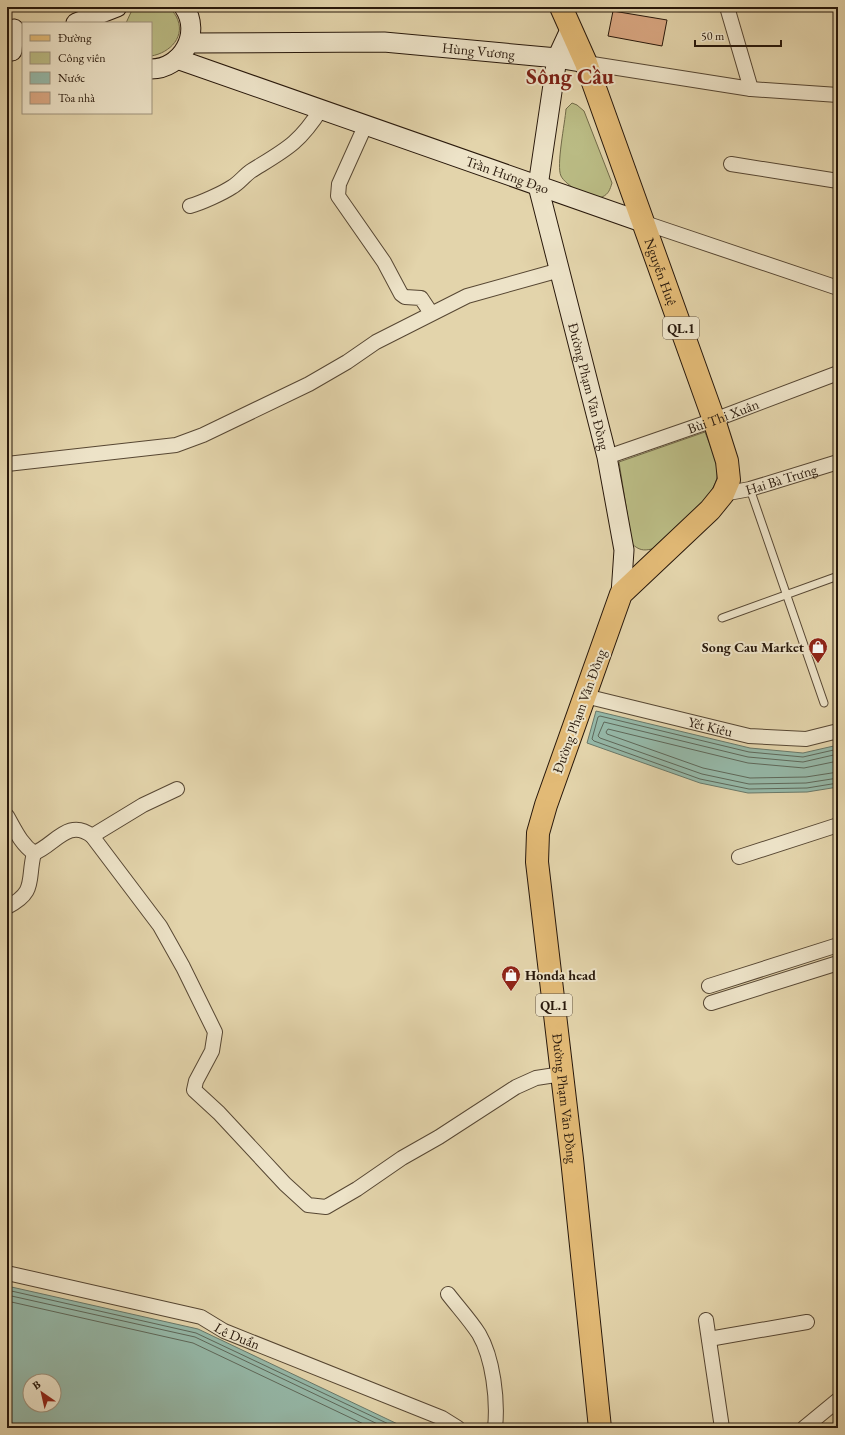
<svg xmlns="http://www.w3.org/2000/svg" width="845" height="1435" font-family="'EB Garamond',serif">
  <style>
    .green { fill: #babb84; stroke: #716a48 }
    .water { fill: #95b8a8; stroke: #697869; fill-rule: evenodd }
    .lines { fill: none; stroke-linecap: round; stroke-linejoin: round }
    .shore { stroke: #5e685a; stroke-width: 1 }
    .building { fill: #d9a782; stroke: #28180b }
    .lane-casing { stroke: #574733; stroke-width: 9 }
    .street-casing { stroke: #574733; stroke-width: 16 }
    .secondary-casing { stroke: #28180b; stroke-width: 21 }
    .primary-casing { stroke: #28180b; stroke-width: 24 }
    .lane { stroke: #ede3c8; stroke-width: 7 }
    .street { stroke: #ede3c8; stroke-width: 14 }
    .secondary { stroke: #ede3c8; stroke-width: 19 }
    .primary { stroke: #e2ba76; stroke-width: 22 }
    .labels { text-anchor: middle; dominant-baseline: central; stroke-width: 4; stroke-linejoin: round; paint-order: stroke }
    .shield { fill: #ede3c8; stroke: #635544; stroke-width: 1 }
    .shield-label { font-size: 13px; font-weight: bold; fill: #28180b }
    .street-label { font-size: 14px; fill: #28180b; stroke: #ede3c8 }
    .poi-label { font-size: 14px; font-weight: bold; fill: #28180b; stroke: #ede3c8; text-anchor: end }
    .town-label { font-size: 22px; font-weight: bold; fill: #7a1f14; stroke: #ede3c8 }
  </style>
  <rect width="100%" height="100%" fill="#e3d4ab"/>
  <filter id="stains"><feTurbulence type="fractalNoise" baseFrequency=".005" numOctaves="4"/><feColorMatrix values="0 0 0 0 .2 0 0 0 0 .09 0 0 0 0 .02 0 0 0 .5 -.17"/></filter>
  <radialGradient id="worn" r=".72"><stop offset=".6" stop-color="#630" stop-opacity="0"/><stop offset="1" stop-color="#630" stop-opacity=".3"/></radialGradient>
  <!-- green -->
  <path class="green" d="M136,7C145,7 159,4 168,7C171,8 174,13 176,16C187,36 170,53 151,56V23H126L132,10Z
    M572,103L577,105L584,111L612,183C610,189 609,194 602,197C593,202 565,185 561,176C556,166 565,123 566,109Z
    M705,432C710,446 718,460 717,476C717,496 667,535 652,549C643,551 639,550 632,544L619,462Z"/>
  <!-- water -->
  <path class="water" d="M596,711L750,748L803,753L838,745V787L807,792L748,793L700,783L587,743Z
    M7,1286L198,1329L406,1428H7ZM30,1381H54V1405H30Z"/>
  <g class="lines">
    <!-- shore -->
    <path class="shore" d="M838,749L803,757L749,752L600,716L598,717L592,739L594,741L700,779L749,789L807,788L838,783
      M838,754L803,762L748,757L604,722L598,736L600,738L702,774L749,784L806,783L838,778
      M838,761L804,768L748,763L608,729L606,732L607,734L703,768L750,778L806,777L838,772
      M7,1290L196,1333L397,1428
      M7,1295L195,1337L386,1428
      M7,1301L193,1343L372,1428"/>
  </g>
  <!-- building -->
  <path class="building" d="M613,11L667,20L662,46L608,36Z"/>
  <g class="lines">
    <!-- lane casing -->
    <g class="lane-casing">
      <path id="lane" d="M750,489L824,703
        M722,618L838,576"/>
    </g>
    <!-- street casing -->
    <g class="street-casing">
      <g id="street">
        <path d="M727,7L751,89"/>
        <path d="M586,63L751,89L838,95"/>
        <path d="M366,124L339,184L338,196L384,262L401,294L405,297L421,298L431,313"/>
        <path d="M731,164L838,181"/>
        <path d="M190,206C201,203 223,193 232,187C239,183 244,176 251,171C285,150 299,144 321,109"/>
        <path d="M642,222L838,288"/>
        <path id="s1" d="M607,457L714,420L838,373"/>
        <path d="M7,464L176,445L203,435L309,384L347,362L376,342L467,296L560,270"/>
        <path id="s2" d="M723,494L750,489L838,462"/>
        <path id="s3" d="M585,696L749,736L806,739L838,731"/>
        <path d="M7,816C15,830 21,844 34,853C54,846 68,817 92,836L160,926L183,967L215,1032L212,1051L196,1081L194,1090L219,1113L285,1184L308,1205L326,1207L357,1189L402,1158L439,1137L516,1087L536,1078L562,1074"/>
        <path d="M92,836L143,805L177,789"/>
        <path d="M739,857L838,825"/>
        <path d="M7,907C37,892 27,880 34,853"/>
        <path d="M709,986L838,945"/>
        <path d="M711,1003L838,963"/>
        <path id="s4" d="M7,1273L201,1317L224,1331L442,1418L458,1428"/>
        <path d="M448,1294C458,1307 470,1320 479,1334C493,1358 498,1400 495,1428"/>
        <path d="M706,1320L722,1428"/>
        <path d="M709,1339L807,1322"/>
        <path d="M804,1428L838,1400"/>
      </g>
    </g>
    <!-- secondary casing -->
    <g class="secondary-casing">
      <g id="secondary">
        <path d="M76,23L117,7"/>
        <path id="s5" d="M570,30L557,58L538,186L607,457L624,550L621,594"/>
        <path id="s6" d="M189,43L384,42L557,58L586,63"/>
        <path d="M12,51L14,29"/>
        <path id="s7" d="M177,59L642,222"/>
        <path d="M151,69C182,69 202,33 184,7"/>
      </g>
    </g>
    <!-- primary casing -->
    <g class="primary-casing">
      <g id="primary">
        <path id="s8" d="M561,7L586,63L714,420L727,461L729,480L723,494L710,510L621,594L546,805L538,833L537,862L572,1159L600,1428"/>
      </g>
    </g>
    <!-- lane -->
    <use href="#lane" class="lane"/>
    <!-- street -->
    <use href="#street" class="street"/>
    <!-- secondary -->
    <use href="#secondary" class="secondary"/>
    <!-- primary -->
    <use href="#primary" class="primary"/>
  </g>
  <!-- icons -->
  <defs>
    <g id="shop-pin" transform="scale(1)"><path d="M0 17L-7.5 6A9.5 9.5 0 1 1 7.5 6Z" fill="#8f2418" stroke="#ede3c8"/><path d="M-5-2.5h2.3a2.7 3.5 0 0 1 5.4 0H5L5.5 6h-11ZM-1.5-2.5h3a1.5 2.3 0 0 0-3 0Z" fill="#fff"/></g>
  </defs>
  <g fill-rule="evenodd">
    <use href="#shop-pin" x="818" y="647"/>
    <use href="#shop-pin" x="511" y="975"/>
  </g>
  <g class="labels">
    <!-- shield labels -->
    <g class="shield">
      <rect x="663" y="317" width="36" height="22" rx="3"/>
      <rect x="536" y="994" width="36" height="22" rx="3"/>
    </g>
    <g class="shield-label">
      <text x="681" y="328">QL.1</text>
      <text x="554" y="1005">QL.1</text>
    </g>
    <!-- street labels -->
    <g class="street-label">
      <text stroke="none"><textPath href="#s6" startOffset="290">Hùng Vương</textPath></text>
      <text stroke="none"><textPath href="#s7" startOffset="350">Trần Hưng Đạo</textPath></text>
      <text stroke="none"><textPath href="#s8" startOffset="283">Nguyễn Huệ</textPath></text>
      <text stroke="none"><textPath href="#s5" startOffset="367">Đường Phạm Văn Đồng</textPath></text>
      <text stroke="none"><textPath href="#s1" startOffset="123">Bùi Thị Xuân</textPath></text>
      <text stroke="none"><textPath href="#s2" startOffset="60">Hai Bà Trưng</textPath></text>
      <text transform="translate(579 711) rotate(-70)">Đường Phạm Văn Đồng</text>
      <text stroke="none"><textPath href="#s3" startOffset="129">Yết Kiêu</textPath></text>
      <text stroke="none"><textPath href="#s8" startOffset="1181">Đường Phạm Văn Đồng</textPath></text>
      <text stroke="none"><textPath href="#s4" startOffset="240">Lê Duẩn</textPath></text>
    </g>
    <!-- poi labels -->
    <g class="poi-label">
      <text x="804" y="647">Song Cau Market</text>
      <text x="525" y="975" text-anchor="start">Honda head</text>
    </g>
    <!-- town labels -->
    <g class="town-label">
      <text x="570" y="76">Sông Cầu</text>
    </g>
  </g>
  <!-- margin -->
  <rect width="845" height="1435" fill="none" stroke="#e3d4ab" stroke-width="24"/>
  <rect x="8" y="8" width="829" height="1419" fill="none" stroke="#28180b" stroke-width="2"/>
  <rect x="12" y="12" width="821" height="1411" fill="none" stroke="#28180b"/>
  <!-- legend -->
  <rect x="22" y="22" width="130" height="92" fill="#ede3c8" stroke="#9e927c"/>
  <rect x="30" y="35" width="20" height="6" fill="#e2ba76" stroke="#9e927c"/>
  <text x="58" y="42" font-size="12" fill="#28180b">Đường</text>
  <rect x="30" y="52" width="20" height="12" fill="#babb84" stroke="#9e927c"/>
  <text x="58" y="62" font-size="12" fill="#28180b">Công viên</text>
  <rect x="30" y="72" width="20" height="12" fill="#95b8a8" stroke="#9e927c"/>
  <text x="58" y="82" font-size="12" fill="#28180b">Nước</text>
  <rect x="30" y="92" width="20" height="12" fill="#d9a782" stroke="#9e927c"/>
  <text x="58" y="102" font-size="12" fill="#28180b">Tòa nhà</text>
  <!-- north arrow -->
  <g transform="translate(42 1393) rotate(326)"><circle r="19" fill="#ede3c8" stroke="#9e927c"/>
  <path d="M0-3L7 15L0 10L-7 15Z" fill="#8f2418"/>
  <text y="-6" font-size="11" font-weight="bold" text-anchor="middle" fill="#28180b">B</text>
  </g>
  <!-- scale -->
  <path d="M695 40v6h86v-6" fill="none" stroke="#28180b" stroke-width="2"/>
  <text x="701" y="40" font-size="12" fill="#28180b" stroke="#ede3c8" stroke-width="3" paint-order="stroke">50 m</text>
  <rect width="100%" height="100%" filter="url(#stains)"/>
  <rect width="100%" height="100%" fill="url(#worn)"/>
</svg>
